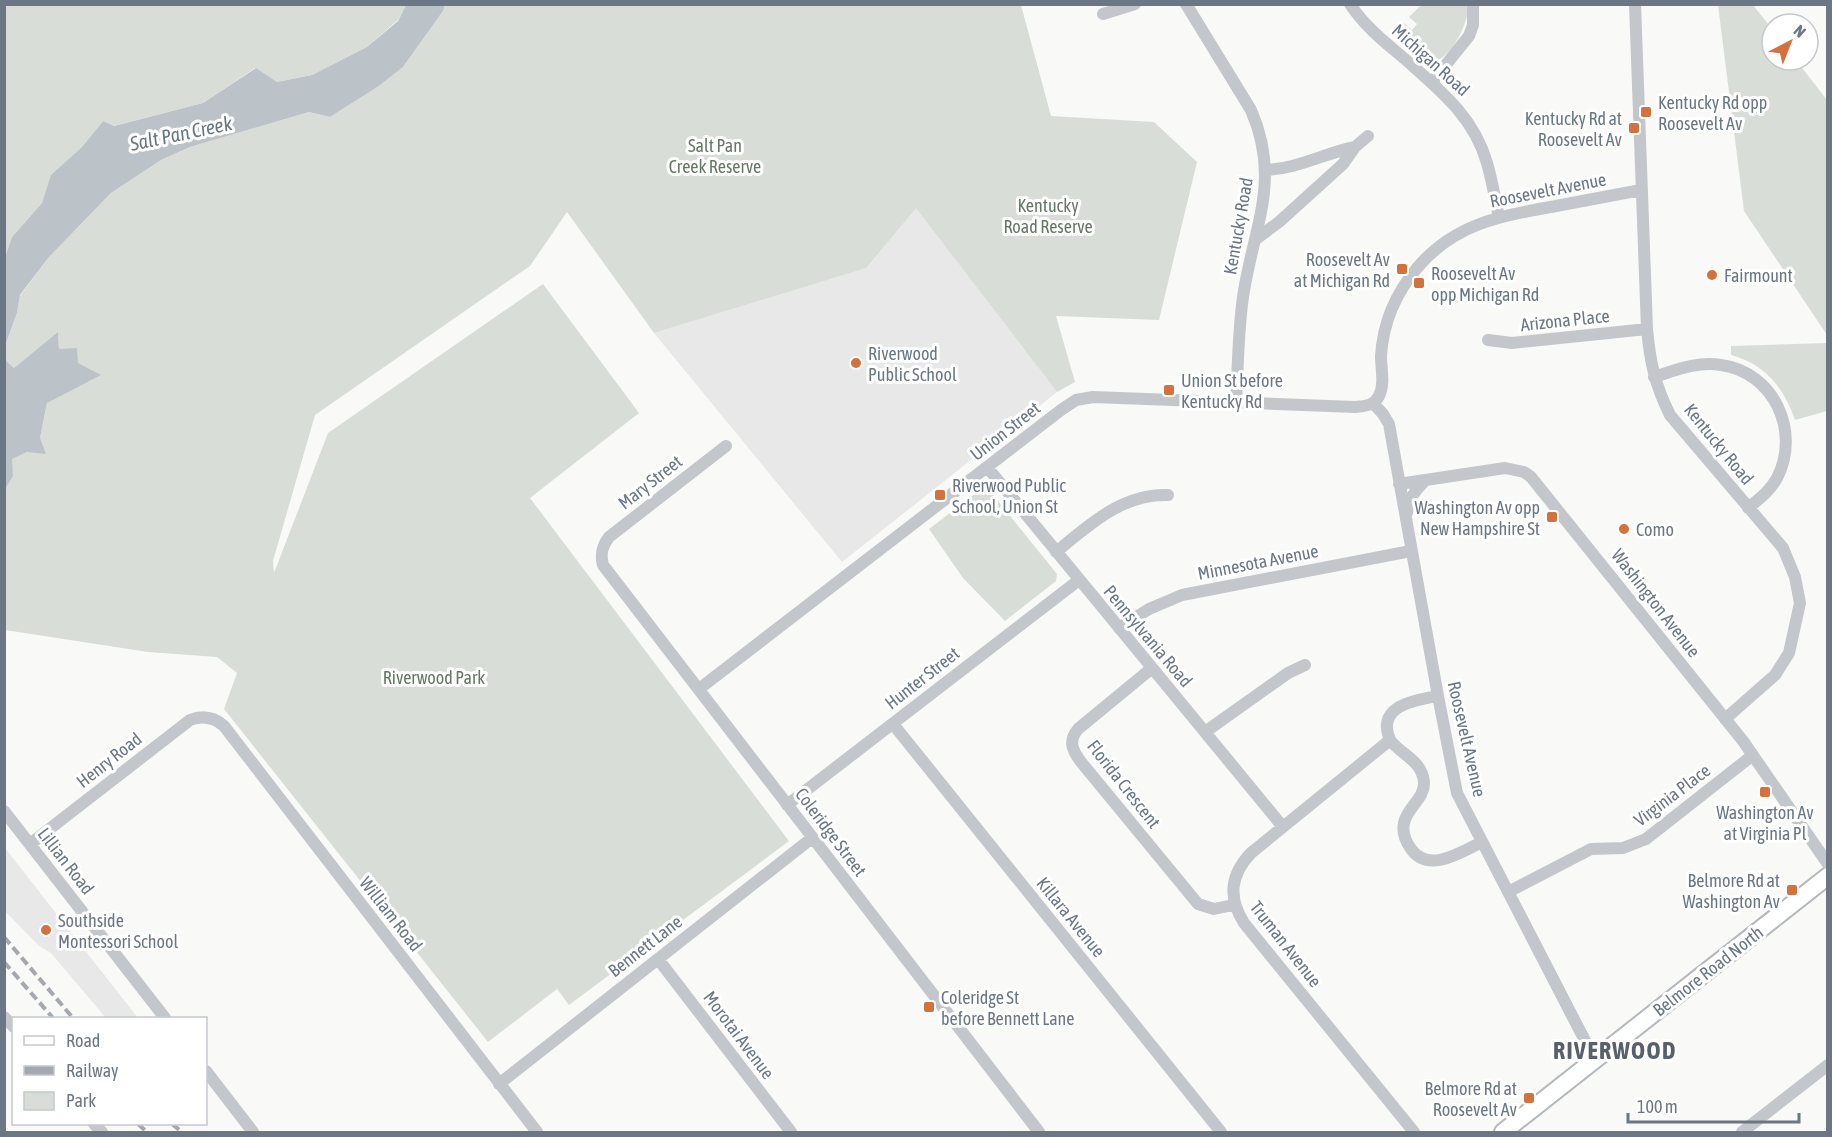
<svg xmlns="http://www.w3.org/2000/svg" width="1832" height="1137" font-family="'Asap Condensed',sans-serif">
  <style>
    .built { fill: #e7e8e7 }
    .green { fill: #d8ded7 }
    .water { fill: #bbc3c8 }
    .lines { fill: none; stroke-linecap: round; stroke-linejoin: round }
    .secondary-casing { stroke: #b3b8bd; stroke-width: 20 }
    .minor { stroke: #c3c6ca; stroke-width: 12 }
    .secondary { stroke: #fff; stroke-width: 16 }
    .rail { stroke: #a5a9af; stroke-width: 4; stroke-dasharray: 9 4.5; stroke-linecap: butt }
    .poi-dot { fill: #d4713d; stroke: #fff; stroke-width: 2 }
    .labels { text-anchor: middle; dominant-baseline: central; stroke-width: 6; stroke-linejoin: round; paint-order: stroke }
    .street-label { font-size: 18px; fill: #6b7785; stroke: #fff }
    .poi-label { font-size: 18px; fill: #6b7785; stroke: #fff; text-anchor: start }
    .park-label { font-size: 18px; fill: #667865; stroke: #fff }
    .water-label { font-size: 20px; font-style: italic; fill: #677780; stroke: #fff }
    .district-label { font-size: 24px; font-weight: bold; letter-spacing: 1.5px; fill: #58616b; stroke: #fff }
  </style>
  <rect width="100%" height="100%" fill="#f9f9f7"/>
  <!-- built -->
  <path class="built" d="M916,207L1057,392L842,562L654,333L865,268Z
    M5,848L138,1018H106L51,953L38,945L5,911Z"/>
  <!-- green -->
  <path class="green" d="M5,5H406L398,20L367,47L312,75L277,82L255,68L203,103L113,126L103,121L82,147L52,175L42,203L12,237L5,257Z
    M445,5H1021L1051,116L1154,122L1197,162L1159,320L1056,316L1075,382L1057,392L916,208L866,268L654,333L567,212L530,266L315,415L273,561L274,573L328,433L543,284L639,413L530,498L789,841L569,1005L557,989L488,1042L224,709L237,673L217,657L148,652L5,630L4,489L13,476L11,459L27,452L40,438L47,403L78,363L59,349L58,333L14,368L5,360V346L17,313L20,296L49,257L111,193L161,160L190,147L309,112L330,117L379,86L403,67L443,11Z
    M1424,5H1469C1467,25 1453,58 1430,63L1395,33L1404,23L1412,30L1417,24L1409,17L1419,7Z
    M1718,5H1753L1772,29V60H1796L1827,100V335L1744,211Z
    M1827,343V411L1795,420C1784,388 1765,364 1731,355V346Z
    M980,490L990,491L1057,574L1056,581L1005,621L963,578L929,529Z"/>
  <!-- water -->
  <path class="water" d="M406,5H445L443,11L403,67L379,86L330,117L309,112L190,147L161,160L111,193L49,257L20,295L17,313L5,346V257L12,237L42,203L51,175L82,147L103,121L114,126L203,103L256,68L277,82L312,75L367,47L398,21Z
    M58,332L59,349L77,348L78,363L101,375L47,403L40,438L46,454L27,452L12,459L13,476L5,489V360L14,368Z"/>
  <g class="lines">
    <!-- secondary casing -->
    <g class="secondary-casing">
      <path id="secondary" d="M1503,1132L1828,876"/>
    </g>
    <!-- minor -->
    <path class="minor" d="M1186,4L1251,110C1282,181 1253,228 1243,297C1238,332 1238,368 1236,402
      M1350,4C1365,27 1386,43 1406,60C1440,90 1474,117 1487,163C1492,180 1495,199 1499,217
      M1635,4L1647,329C1650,362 1655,385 1670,415L1783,548L1795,577L1800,603L1789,653L1775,675L1725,719
      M1103,14L1135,4
      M1432,82L1469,36L1473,25V4
      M1266,170C1297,169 1325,153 1355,147
      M1256,239L1279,222L1343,164L1355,147L1368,136
      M1488,340L1512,343L1647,329
      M1654,377C1676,370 1698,361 1721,365C1774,372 1801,432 1777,478C1770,491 1759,499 1748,508
      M1373,403L1383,414L1389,424L1438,696L1457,793L1595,1060
      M726,446L609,537C602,546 600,554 603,565L1039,1132
      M987,467L1283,827
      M1399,484L1505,468L1524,472L1531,477L1743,741L1828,864
      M1407,513C1410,497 1415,490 1426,480
      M1056,552C1089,525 1123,493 1168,495
      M1119,628L1149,609L1182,595L1411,551
      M1152,668L1078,729C1068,741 1072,750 1081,762L1198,904L1214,909L1233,905
      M699,689L1061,410L1076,400L1093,397L1355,407C1365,406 1374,406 1379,396C1385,384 1381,369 1381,356C1383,323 1396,293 1417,268C1455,223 1501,216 1556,206C1584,201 1613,195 1641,190
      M893,724L1221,1132
      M1205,732L1288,673L1305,665
      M1390,740C1376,706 1414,700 1438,696
      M787,805L1079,580
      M4,811L165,1018
      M30,844L190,720C203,715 214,717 224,726L537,1132
      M1508,892L1591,849L1623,848L1646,839L1753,755
      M658,959L791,1132
      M4,1017L14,1027
      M206,1071L253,1132
      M499,1084L812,838
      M94,1124L102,1132
      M1414,1132L1244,923C1228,898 1230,875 1251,853L1390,740C1401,755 1422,760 1424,782C1425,799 1407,807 1404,823C1402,832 1406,842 1411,849C1429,874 1461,852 1482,842
      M1742,1132L1828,1065"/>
    <!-- secondary -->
    <use href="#secondary" class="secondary"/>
    <!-- rail -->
    <path class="rail" d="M4,937L73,1018
      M4,962L53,1018
      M138,1124L147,1132
      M172,1124L182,1132"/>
  </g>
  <!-- markers -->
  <g class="poi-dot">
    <rect x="1640" y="106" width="12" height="12" rx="3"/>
    <rect x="1628" y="122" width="12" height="12" rx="3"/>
    <rect x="1396" y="263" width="12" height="12" rx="3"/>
    <circle cx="1712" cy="275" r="6"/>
    <rect x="1413" y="277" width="12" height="12" rx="3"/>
    <circle cx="856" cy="363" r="6"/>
    <rect x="1163" y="384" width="12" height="12" rx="3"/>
    <rect x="934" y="489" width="12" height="12" rx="3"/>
    <rect x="1546" y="511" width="12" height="12" rx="3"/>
    <circle cx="1624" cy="529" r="6"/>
    <rect x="1759" y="786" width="12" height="12" rx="3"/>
    <rect x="1786" y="884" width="12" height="12" rx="3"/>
    <circle cx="46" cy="930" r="6"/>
    <rect x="923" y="1001" width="12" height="12" rx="3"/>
    <rect x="1523" y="1092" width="12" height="12" rx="3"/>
  </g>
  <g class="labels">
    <!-- street labels -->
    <g class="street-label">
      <text transform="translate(1431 60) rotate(42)">Michigan Road</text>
      <text transform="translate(1548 190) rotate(-11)">Roosevelt Avenue</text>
      <text transform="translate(1238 226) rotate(-80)">Kentucky Road</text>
      <text transform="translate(1565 320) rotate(-6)">Arizona Place</text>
      <text transform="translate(1005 431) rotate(-38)">Union Street</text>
      <text transform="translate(1719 444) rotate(51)">Kentucky Road</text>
      <text transform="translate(650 482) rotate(-38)">Mary Street</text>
      <text transform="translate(1258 562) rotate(-11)">Minnesota Avenue</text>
      <text transform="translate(1656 603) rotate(52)">Washington Avenue</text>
      <text transform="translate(1148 636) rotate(50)">Pennsylvania Road</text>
      <text transform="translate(922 678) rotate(-38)">Hunter Street</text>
      <text transform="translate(1467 739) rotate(77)">Roosevelt Avenue</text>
      <text transform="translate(109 760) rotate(-38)">Henry Road</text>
      <text transform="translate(1124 784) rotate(52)">Florida Crescent</text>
      <text transform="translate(1672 795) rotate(-37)">Virginia Place</text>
      <text transform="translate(831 832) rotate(53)">Coleridge Street</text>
      <text transform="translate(66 861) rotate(52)">Lillian Road</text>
      <text transform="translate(391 914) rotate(52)">William Road</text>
      <text transform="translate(1071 917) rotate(51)">Killara Avenue</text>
      <text transform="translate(1286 944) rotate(52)">Truman Avenue</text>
      <text transform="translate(645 946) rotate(-38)">Bennett Lane</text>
      <text transform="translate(1708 971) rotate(-38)">Belmore Road North</text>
      <text transform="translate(739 1035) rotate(53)">Morotai Avenue</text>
    </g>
    <!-- poi labels -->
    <g class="poi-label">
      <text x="1658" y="102">Kentucky Rd opp<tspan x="1658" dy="21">Roosevelt Av</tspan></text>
      <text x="1622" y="118" text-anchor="end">Kentucky Rd at<tspan x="1622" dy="21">Roosevelt Av</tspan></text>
      <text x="1390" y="259" text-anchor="end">Roosevelt Av<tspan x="1390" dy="21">at Michigan Rd</tspan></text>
      <text x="1431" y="273">Roosevelt Av<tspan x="1431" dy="21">opp Michigan Rd</tspan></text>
      <text x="1724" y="275">Fairmount</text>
      <text x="868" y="353">Riverwood<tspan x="868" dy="21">Public School</tspan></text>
      <text x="1181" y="380">Union St before<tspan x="1181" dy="21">Kentucky Rd</tspan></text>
      <text x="952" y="485">Riverwood Public<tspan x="952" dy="21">School, Union St</tspan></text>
      <text x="1540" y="507" text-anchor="end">Washington Av opp<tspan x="1540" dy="21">New Hampshire St</tspan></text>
      <text x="1636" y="529">Como</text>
      <text x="1765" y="812" text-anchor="middle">Washington Av<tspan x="1765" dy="21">at Virginia Pl</tspan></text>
      <text x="1780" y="880" text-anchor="end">Belmore Rd at<tspan x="1780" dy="21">Washington Av</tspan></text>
      <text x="58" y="920">Southside<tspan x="58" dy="21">Montessori School</tspan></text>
      <text x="941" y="997">Coleridge St<tspan x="941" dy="21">before Bennett Lane</tspan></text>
      <text x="1517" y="1088" text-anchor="end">Belmore Rd at<tspan x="1517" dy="21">Roosevelt Av</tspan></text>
    </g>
    <!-- park labels -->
    <g class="park-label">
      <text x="715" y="145">Salt Pan<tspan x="715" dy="21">Creek Reserve</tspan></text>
      <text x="1048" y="205">Kentucky<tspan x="1048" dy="21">Road Reserve</tspan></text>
      <text x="434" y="677">Riverwood Park</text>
    </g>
    <!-- water labels -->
    <g class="water-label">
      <text transform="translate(181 133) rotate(-12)">Salt Pan Creek</text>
    </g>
    <!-- district labels -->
    <g class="district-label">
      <text x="1615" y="1050">RIVERWOOD</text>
    </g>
  </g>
  <!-- border -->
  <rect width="1832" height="1137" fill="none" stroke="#6b7785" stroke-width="12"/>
  <!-- legend -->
  <rect x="12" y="1017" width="195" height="108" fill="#ffffff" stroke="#c4c9ce" stroke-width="1.5"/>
  <rect x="24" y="1036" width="30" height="9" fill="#ffffff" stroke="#c4c9ce" stroke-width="1.5"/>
  <text x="66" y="1047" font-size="18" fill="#6b7785">Road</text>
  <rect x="24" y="1066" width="30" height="9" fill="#a5a9af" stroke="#c4c9ce" stroke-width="1.5"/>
  <text x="66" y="1077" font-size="18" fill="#6b7785">Railway</text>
  <rect x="24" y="1092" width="30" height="18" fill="#d8ded7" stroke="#c4c9ce" stroke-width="1.5"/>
  <text x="66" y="1107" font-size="18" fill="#6b7785">Park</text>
  <!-- north arrow -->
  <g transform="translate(1790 42) rotate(42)"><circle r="28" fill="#ffffff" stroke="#c4c9ce" stroke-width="1.5"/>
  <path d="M0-4.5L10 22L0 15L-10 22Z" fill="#d4713d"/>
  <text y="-9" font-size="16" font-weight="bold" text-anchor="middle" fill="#6b7785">N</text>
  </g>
  <!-- scale -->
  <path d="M1628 1113v9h171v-9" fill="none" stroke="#6b7785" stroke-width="3"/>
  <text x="1637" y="1113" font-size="18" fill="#6b7785" stroke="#ffffff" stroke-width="4.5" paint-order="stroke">100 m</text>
</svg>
